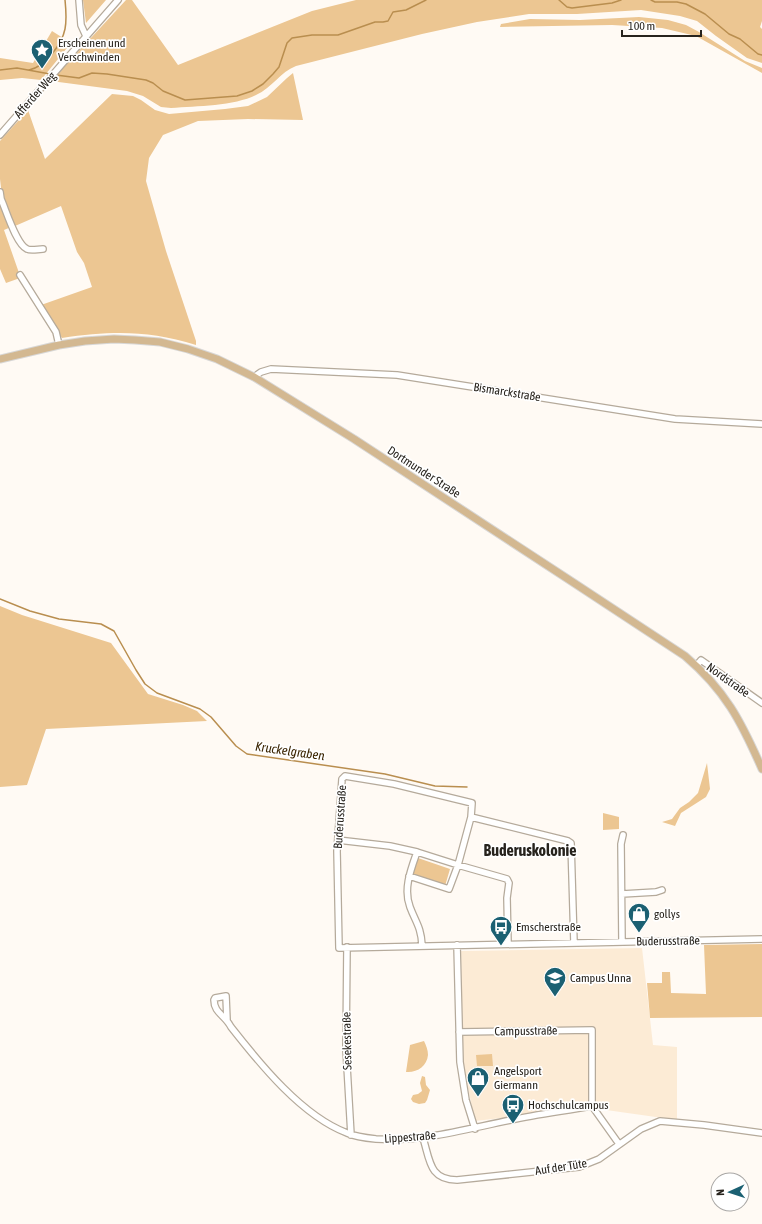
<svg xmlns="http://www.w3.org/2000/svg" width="762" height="1224" font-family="'Asap Condensed',sans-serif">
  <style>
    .built { fill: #fcebd5 }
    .green { fill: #ecc692 }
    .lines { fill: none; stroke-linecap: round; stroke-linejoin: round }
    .stream { stroke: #b98e4f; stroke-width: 1.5 }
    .minor-casing { stroke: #b5aa9b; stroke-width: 8 }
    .major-casing { stroke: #d8d7d6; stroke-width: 9 }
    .minor { stroke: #fff; stroke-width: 5.5 }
    .major { stroke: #d3b891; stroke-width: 7 }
    .labels { text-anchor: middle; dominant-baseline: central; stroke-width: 3.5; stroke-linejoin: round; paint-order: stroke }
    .poi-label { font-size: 12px; fill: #27231d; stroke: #fff; text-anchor: start }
    .street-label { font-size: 12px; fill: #27231d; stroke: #fff }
    .water-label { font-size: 13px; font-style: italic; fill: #3a2400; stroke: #fff }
    .district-label { font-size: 16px; font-weight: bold; fill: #27231d; stroke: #fff }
  </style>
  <rect width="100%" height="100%" fill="#fffaf4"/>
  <!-- built -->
  <path class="built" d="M642,948L653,1045L677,1047V1120L592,1108L475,1121L462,1060L461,951Z"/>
  <!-- green -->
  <path class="green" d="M83,0H106L86,23Z
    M126,0H132L178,65L312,11L356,0H762V21L760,27L762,29V63L747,58L716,36L697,21L680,16L641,10L577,14H529L477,22L422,34L296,66C280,72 272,88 256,95C234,106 197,106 171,108L161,107L143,96L127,91L51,81Z
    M639,17L668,20L686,25L699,32L745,61L762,68V73L696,36L662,28L612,25L500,27L501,24L530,19L580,20Z
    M52,31L71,43L41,80L22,78L0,80V58L33,63Z
    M293,73L303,120L248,119L198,121L163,135L149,158L146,181L166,251L196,341V345C148,330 111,331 62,338L41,305L92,287L84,263L77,252L61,206L15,226L2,196L0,179V141L28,110L45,159L112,94L133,96L141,100L155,110L169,114L225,109L248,106L267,97L287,78Z
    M0,199L11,227L4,230L18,270L20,278L6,283L0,269Z
    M0,606L22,615L111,643L148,694L183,705L197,711L207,721L46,729L27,785L0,787Z
    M707,763L710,789L706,797L681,813L675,826L662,822L672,819L680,808L689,802L698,793Z
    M603,813L619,817V829L603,830Z
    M418,858L450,869L445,886L412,875Z
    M762,944V1017L650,1018L647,983H662V972H670L671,993L706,994L704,945Z
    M424,1041C426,1045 428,1050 428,1055C427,1066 417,1073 406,1072L410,1045Z
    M492,1054L493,1066H477L476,1055Z
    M422,1076L425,1077L426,1085L430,1090L427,1100L425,1103L419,1104L413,1102L411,1099L413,1095L418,1094L422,1091L420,1083Z"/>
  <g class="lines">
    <!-- stream -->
    <path class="stream" d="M559,0L567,7L572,8L612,3L621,0
      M651,0L655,2H677L686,4L705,14L729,34L740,39L758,54L762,55
      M0,70L17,68L50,74
      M29,70C45,67 62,44 65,29C67,19 66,10 65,0
      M56,75L79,78L92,73L107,74L146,80L153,83L163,91L185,100L237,96L252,91L263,84L273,74L279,67L287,43L292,38L312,35H338L375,22H383L388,21L393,12L406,10L426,0
      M0,599L30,611L59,619L101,624L114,631L136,670L145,684L157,693L200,709L211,717L236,746L247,754L385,774L435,786L467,787"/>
    <!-- minor casing -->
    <g class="minor-casing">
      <path id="minor" d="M79,0L81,25L86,36
        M0,135L118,0
        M0,192L1,199C6,210 16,244 27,249C31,251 38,249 43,249
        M20,275L56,332L59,345
        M254,377L261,372L271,369L397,375L675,419L762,424
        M696,666L701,660L762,703
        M471,817L568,841L571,843L574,943
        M338,840L390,846L417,852
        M409,876L449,889L458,865L507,879L509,883L507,898L508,944
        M622,894L656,892L662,890
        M622,942L621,844L623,835
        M422,945C421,927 416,923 410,907C403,889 411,869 417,852L458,865L471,817L472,803L394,784L345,776L342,779L337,851L339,948L762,939
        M457,945L460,1062L466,1100L475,1129
        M347,947L346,1049L351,1135
        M227,1020L226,996L215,998L214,1000C214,1013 225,1015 231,1027C260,1064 302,1116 347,1133C356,1137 366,1138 376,1139C423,1142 466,1129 511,1120C538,1114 565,1111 592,1106
        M459,1032L592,1030V1106
        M592,1106L619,1144
        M423,1138C430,1160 429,1180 457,1180L579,1167L599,1159L641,1129L660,1121L704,1125L762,1133"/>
    </g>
    <!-- major casing -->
    <g class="major-casing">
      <path id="major" d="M0,359L59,345L85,341L114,339L135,340L160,342L188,349L217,359L254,377L354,439L571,581L685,656C725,690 741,721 762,769"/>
    </g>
    <!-- minor -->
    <use href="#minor" class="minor"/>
    <!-- major -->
    <use href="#major" class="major"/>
  </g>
  <!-- icons -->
  <defs>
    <g id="sight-pin" transform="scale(1.15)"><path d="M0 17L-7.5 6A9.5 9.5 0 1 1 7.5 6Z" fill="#1b6072" stroke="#fff"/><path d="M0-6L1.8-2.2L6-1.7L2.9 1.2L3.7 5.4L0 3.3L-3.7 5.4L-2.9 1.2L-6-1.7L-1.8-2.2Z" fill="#fff"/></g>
    <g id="shop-pin" transform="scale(1.15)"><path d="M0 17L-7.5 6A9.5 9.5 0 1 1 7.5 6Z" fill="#1b6072" stroke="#fff"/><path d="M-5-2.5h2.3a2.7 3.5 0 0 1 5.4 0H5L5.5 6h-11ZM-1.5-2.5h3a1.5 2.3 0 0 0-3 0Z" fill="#fff"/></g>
    <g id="bus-pin" transform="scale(1.15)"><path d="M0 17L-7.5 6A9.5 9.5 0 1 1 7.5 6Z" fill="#1b6072" stroke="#fff"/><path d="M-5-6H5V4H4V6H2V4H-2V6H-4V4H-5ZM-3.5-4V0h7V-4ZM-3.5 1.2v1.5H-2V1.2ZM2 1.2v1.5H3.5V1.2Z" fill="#fff"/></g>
    <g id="university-pin" transform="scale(1.15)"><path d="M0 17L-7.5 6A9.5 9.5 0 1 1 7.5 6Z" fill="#1b6072" stroke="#fff"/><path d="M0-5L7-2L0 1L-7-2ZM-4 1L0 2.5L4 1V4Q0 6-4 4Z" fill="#fff"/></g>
  </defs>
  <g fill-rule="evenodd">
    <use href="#sight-pin" x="42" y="50"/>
    <use href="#shop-pin" x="639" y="914"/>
    <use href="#bus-pin" x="501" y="927"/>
    <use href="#university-pin" x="555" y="978"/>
    <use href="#shop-pin" x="478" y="1078"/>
    <use href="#bus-pin" x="513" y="1105"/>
  </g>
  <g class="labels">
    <!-- poi labels -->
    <g class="poi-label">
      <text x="58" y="43">Erscheinen und<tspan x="58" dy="14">Verschwinden</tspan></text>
      <text x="654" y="914">gollys</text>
      <text x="516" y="927">Emscherstraße</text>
      <text x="570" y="978">Campus Unna</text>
      <text x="494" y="1071">Angelsport<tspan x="494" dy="14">Giermann</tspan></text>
      <text x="528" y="1105">Hochschulcampus</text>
    </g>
    <!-- street labels -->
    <g class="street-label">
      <text transform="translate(35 95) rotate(-49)">Afferder Weg</text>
      <text transform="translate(507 392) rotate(9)">Bismarckstraße</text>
      <text transform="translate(424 472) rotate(33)">Dortmunder Straße</text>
      <text transform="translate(728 680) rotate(35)">Nordstraße</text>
      <text transform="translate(340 817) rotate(-86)">Buderusstraße</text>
      <text transform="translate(668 941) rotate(-1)">Buderusstraße</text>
      <text transform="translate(526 1031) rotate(-1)">Campusstraße</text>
      <text transform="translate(347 1041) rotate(-91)">Sesekestraße</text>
      <text transform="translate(410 1137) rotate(-4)">Lippestraße</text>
      <text transform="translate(561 1167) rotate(-9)">Auf der Tüte</text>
    </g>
    <!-- water labels -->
    <g class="water-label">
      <text transform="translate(290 751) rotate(8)">Kruckelgraben</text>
    </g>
    <!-- district labels -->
    <g class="district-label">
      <text x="530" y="850">Buderuskolonie</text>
    </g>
  </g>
  <!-- north arrow -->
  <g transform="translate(730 1192) rotate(267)"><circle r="19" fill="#ffffff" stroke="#a9a7a5"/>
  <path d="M0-3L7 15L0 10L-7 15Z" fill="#1b6072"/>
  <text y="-6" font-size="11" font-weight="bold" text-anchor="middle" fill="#27231d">N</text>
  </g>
  <!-- scale -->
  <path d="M622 30v6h79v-6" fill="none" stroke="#27231d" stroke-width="2"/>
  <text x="628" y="30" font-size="12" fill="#27231d" stroke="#ffffff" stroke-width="3" paint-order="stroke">100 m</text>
</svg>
